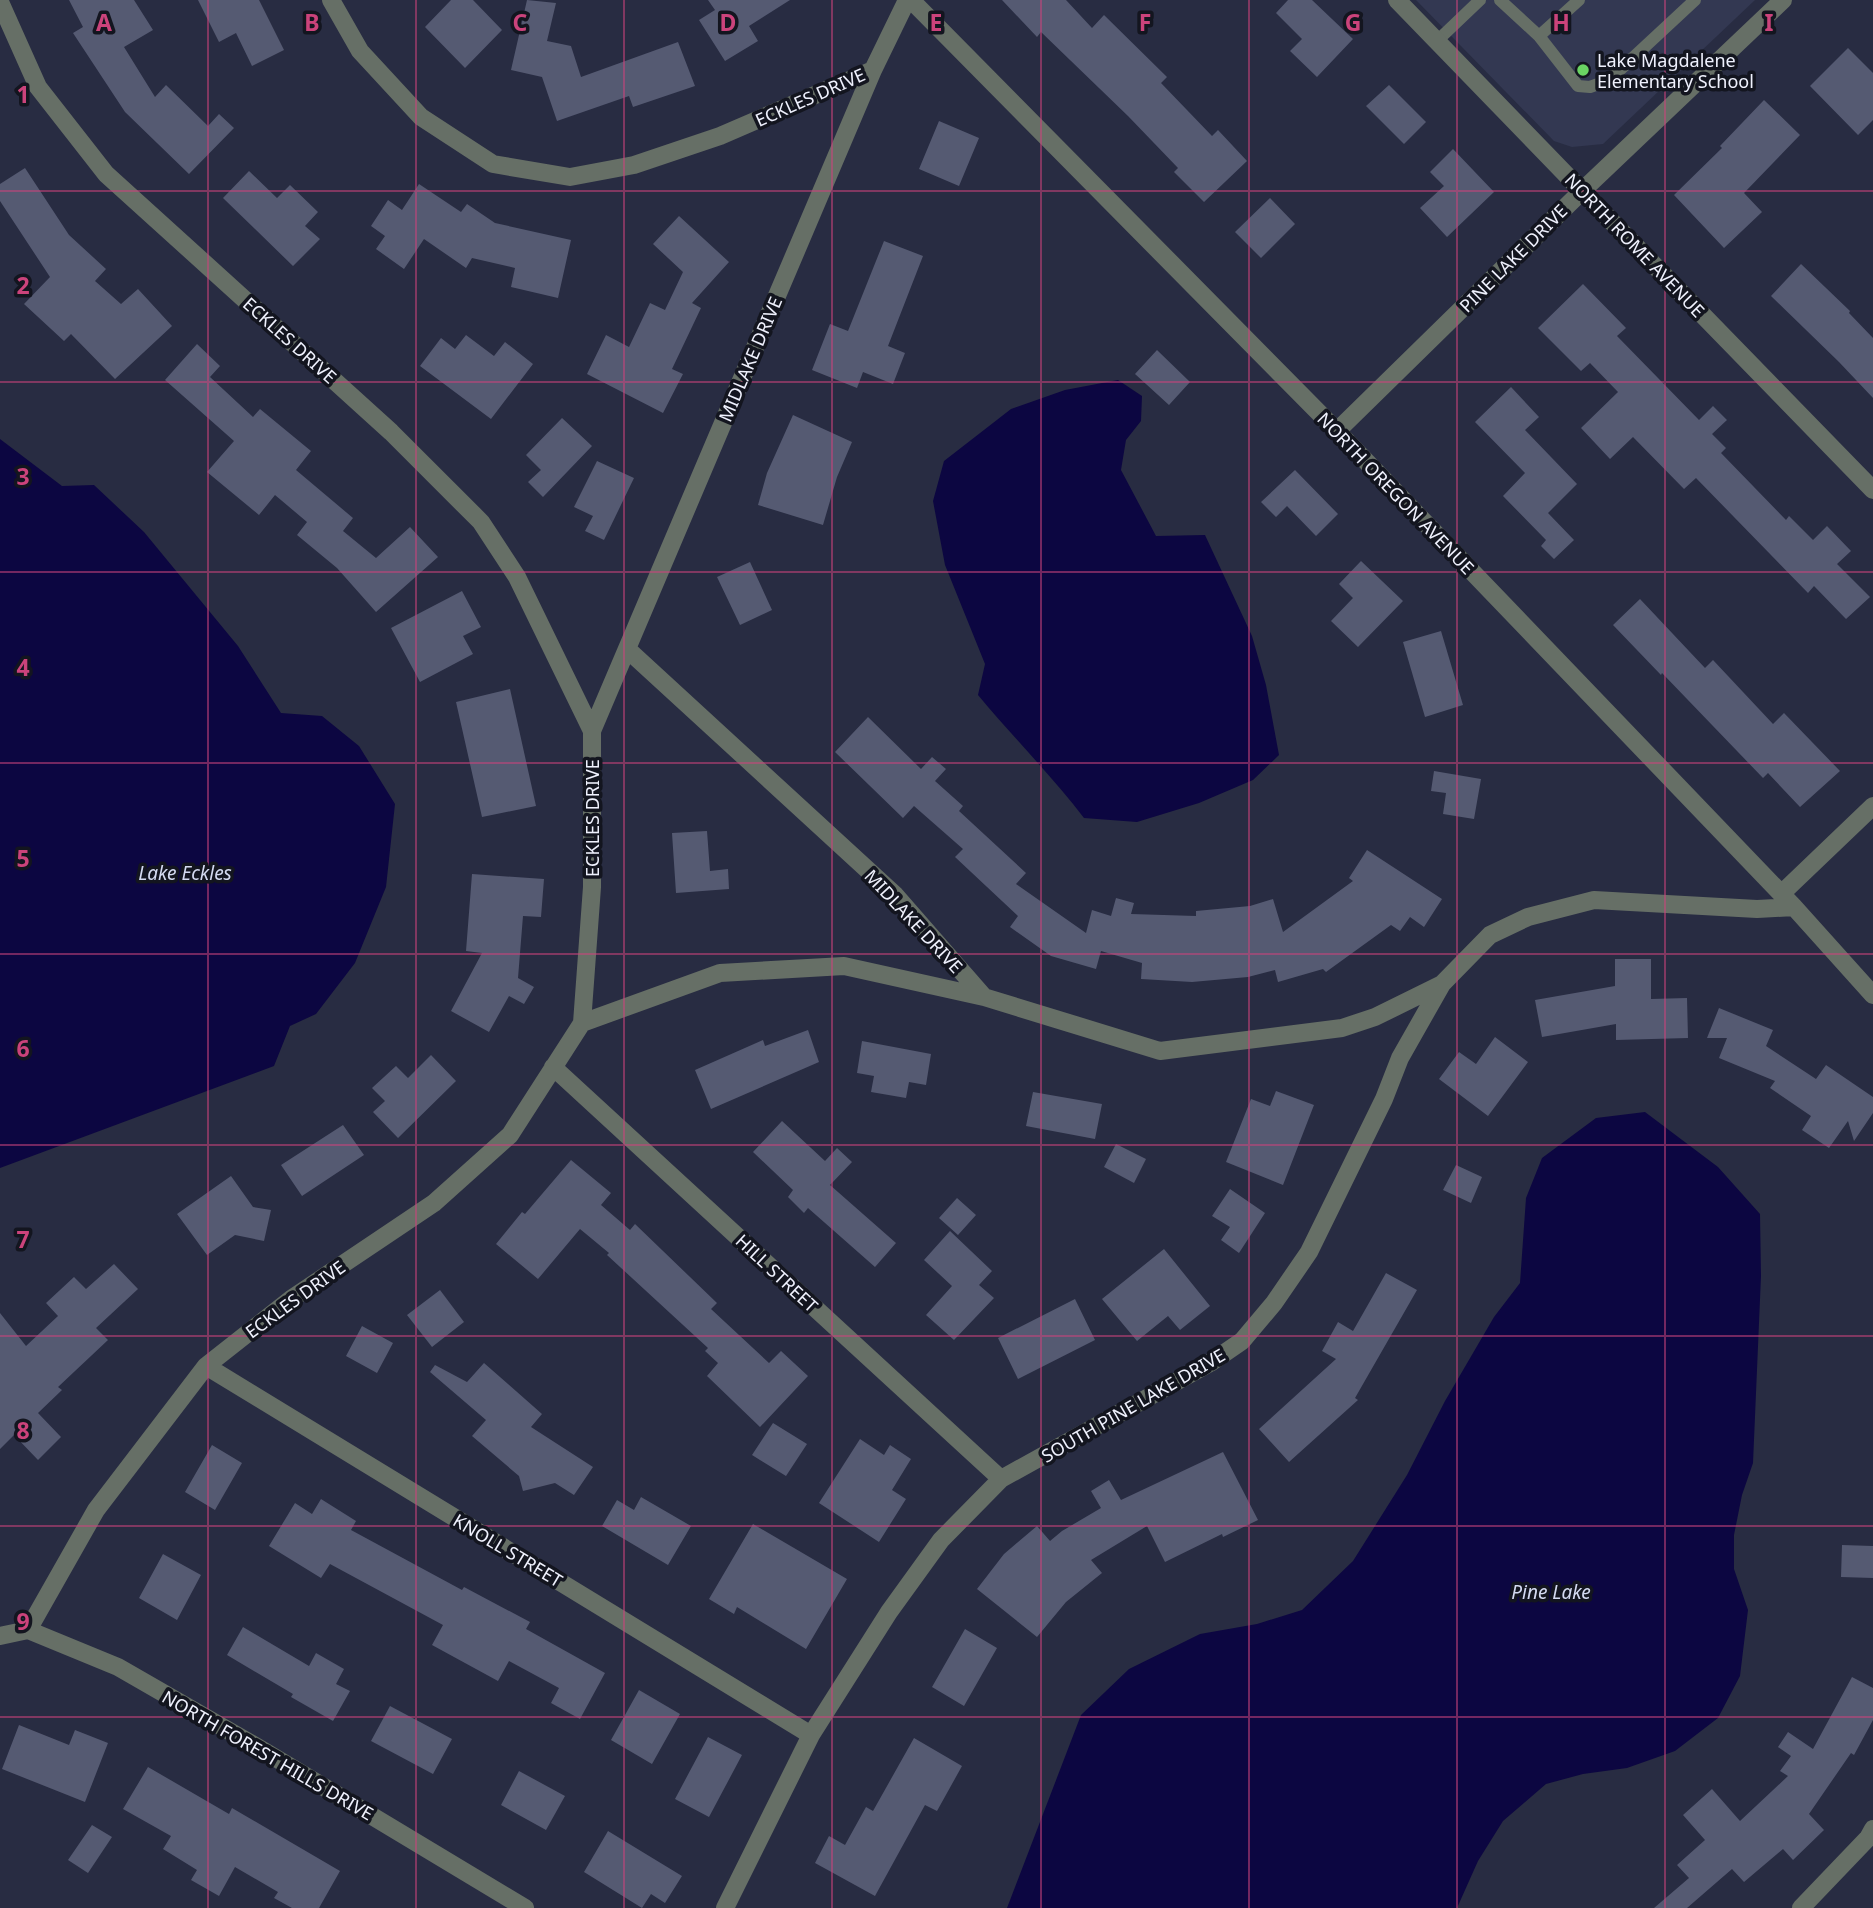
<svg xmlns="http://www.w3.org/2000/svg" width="1873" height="1908" font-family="'Noto Sans',sans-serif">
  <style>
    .built { fill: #333852 }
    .water { fill: #0c0641 }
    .building { fill: #555a72 }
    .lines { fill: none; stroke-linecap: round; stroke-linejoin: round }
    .service { stroke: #666f66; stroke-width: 12 }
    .minor { stroke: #666f66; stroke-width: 18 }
    .tertiary { stroke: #666f66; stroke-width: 18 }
    .grid { fill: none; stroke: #cb437b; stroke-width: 2; stroke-opacity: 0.55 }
    .poi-dot { fill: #6ad363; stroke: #13151f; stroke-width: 2.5 }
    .labels { text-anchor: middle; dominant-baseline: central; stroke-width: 7; stroke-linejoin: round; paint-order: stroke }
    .poi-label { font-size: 18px; fill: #eff1fd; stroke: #13151f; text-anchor: start }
    .street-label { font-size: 18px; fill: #eff1fd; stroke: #13151f }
    .water-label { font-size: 19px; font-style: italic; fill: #d4daf1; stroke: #13151f }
    .grid-label { font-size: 23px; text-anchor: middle; font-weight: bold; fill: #cb437b; stroke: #13151f; stroke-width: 7; stroke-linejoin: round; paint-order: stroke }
  </style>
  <rect width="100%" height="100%" fill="#282c42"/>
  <!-- built -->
  <path class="built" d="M1416,0H1755L1603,144L1572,147L1554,141Z"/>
  <!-- water -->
  <path class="water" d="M1118,380L1142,396L1141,421L1126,440L1121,470L1156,536L1205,535L1252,636L1266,685L1279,755L1253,780L1199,803L1137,822L1084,818C1051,775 1013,737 978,695L985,664L945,565L933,501L944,461L1011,409L1065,390Z
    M0,439L62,486L94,485L144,532L238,646L281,713L322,716L359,746L395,804L386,887L355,963L316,1014L290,1026L274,1066L0,1168Z
    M1645,1112L1718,1167L1760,1214L1761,1276L1753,1463L1742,1495L1734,1535V1569L1748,1610L1740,1676L1718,1718L1675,1751L1627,1768L1583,1774L1546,1784L1503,1821L1478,1861L1457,1908H1007L1081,1715L1129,1669L1200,1634L1257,1624L1302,1610L1353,1561L1407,1475L1445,1401L1494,1317L1520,1283L1526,1198L1542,1158L1596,1118Z"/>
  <!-- building -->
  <path class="building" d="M69,0H134L153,30L124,47L155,97L166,85L208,126L219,114L234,128L189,174L125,112L73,33L83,27Z
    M198,0H259L284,50L252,66L236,33L219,42Z
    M451,0H473L502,30L465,68L425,27Z
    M527,0L556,3L547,41L571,46L581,77L678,42L695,86L633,107L629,96L557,121L542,77L511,70Z
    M708,0H790L749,26L758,41L725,61L699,20L715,10Z
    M1002,0H1066L1092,28L1104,15L1167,77L1161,83L1212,136L1218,130L1247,161L1204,202L1174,172L1178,168L1128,116L1041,32L1037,37Z
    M1288,0H1312L1353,39L1317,77L1290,51L1302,39L1276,13Z
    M1848,48L1873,73V120L1858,135L1810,86Z
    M1389,85L1426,122L1404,144L1366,106Z
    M1764,100L1800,135L1744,193L1762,212L1724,248L1674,195L1722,148L1720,146Z
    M939,121L979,138L959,186L919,169Z
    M1453,149L1494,192L1447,237L1420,208L1444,186L1430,172Z
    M25,168L69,235L106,269L95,281L121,304L138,289L172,326L115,379L71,334L64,341L24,304L50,277L0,201V184Z
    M249,171L277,198L290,185L318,212L305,226L320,239L293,266L223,198Z
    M419,184L461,212L467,204L495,223L571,240L558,298L511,287L515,268L472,258L466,268L424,239L404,269L376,249L385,236L371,226L388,200L402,210Z
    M1270,198L1295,224L1261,258L1235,232Z
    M679,216L729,262L692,303L701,308L672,369L683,374L663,413L587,374L606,335L629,347L650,303L665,310L683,272L653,244Z
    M884,241L923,256L888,346L905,353L893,384L863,372L857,388L812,370L830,324L848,331Z
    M1801,264L1850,311L1849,313L1873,338V398L1839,362L1771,296Z
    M1583,284L1626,328L1617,336L1699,420L1713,406L1727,420L1712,434L1726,448L1721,453L1786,520L1789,516L1813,540L1827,526L1851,551L1837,564L1870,597L1846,619L1814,586L1808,593L1696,478L1684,489L1633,437L1610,459L1581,428L1618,392L1590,363L1581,371L1538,328Z
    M466,335L494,356L505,342L533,364L491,419L420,366L441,338L455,349Z
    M197,344L220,366L210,377L253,417L260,409L311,451L296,470L353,518L343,531L376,558L410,527L438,557L376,612L337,568L297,535L307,522L275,495L259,515L207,472L234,441L165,380Z
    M1157,350L1190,382L1169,405L1135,374Z
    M1511,387L1539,417L1525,430L1577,484L1548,513L1574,540L1554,559L1541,546L1546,540L1503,496L1525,473L1475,422Z
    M793,415L852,442L837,477L823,525L758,505L767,473Z
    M562,418L592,446L543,497L528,482L541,470L526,455Z
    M597,461L634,478L604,540L585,531L593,516L574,507Z
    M1295,470L1338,514L1316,536L1287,506L1276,517L1261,502Z
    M1361,561L1403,601L1358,647L1331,621L1353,598L1339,584Z
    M750,562L772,610L740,625L717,577Z
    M462,591L481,627L463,636L473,654L420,682L391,628Z
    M1640,599L1705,668L1713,660L1773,724L1784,713L1840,771L1800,807L1768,773L1763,778L1662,673L1661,675L1613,625Z
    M1441,631L1463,705L1425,717L1403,642Z
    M510,689L536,806L482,817L456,702Z
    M868,717L921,769L932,757L946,769L935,781L963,806L959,811L1026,873L1016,884L1086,933L1092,910L1111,916L1116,898L1134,903L1131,914L1196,916V911L1250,906L1273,899L1283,932L1353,881L1349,878L1367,850L1442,899L1424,927L1410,917L1400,931L1391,925L1326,972L1323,969L1278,982L1275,970L1248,977L1192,982L1141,979L1142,963L1101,951L1096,969L1051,956L1010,927L1018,916L955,857L963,849L914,806L903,818L835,752Z
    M1434,771L1481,779L1474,819L1443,814L1446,793L1431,791Z
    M707,831L710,871L728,869L729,889L676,893L672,833Z
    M472,874L544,879L541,917L523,916L518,978L534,987L524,1004L509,996L489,1032L451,1011L482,953L466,951Z
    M1615,959H1651V999L1687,998L1688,1038L1616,1040V1024L1542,1037L1535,1000L1615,986Z
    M1719,1008L1773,1030L1766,1046L1816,1079L1826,1065L1873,1097V1113L1854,1141L1848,1121L1829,1148L1802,1130L1811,1116L1770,1088L1775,1081L1719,1058L1727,1038H1707Z
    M808,1030L819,1062L711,1109L695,1070L763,1040L765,1046Z
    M1495,1037L1528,1062L1488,1116L1439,1079L1459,1052L1476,1064Z
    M862,1041L931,1054L926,1085L909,1082L906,1098L871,1092L874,1076L857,1073Z
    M431,1055L456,1081L398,1138L373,1112L385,1101L372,1088L396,1066L408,1078Z
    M1276,1091L1314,1105L1283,1185L1226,1162L1251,1099L1270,1106Z
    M1033,1092L1102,1104L1095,1139L1026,1126Z
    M782,1121L825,1161L837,1148L852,1162L830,1185L896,1243L875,1267L808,1208L804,1213L788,1197L793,1190L753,1152Z
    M343,1125L364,1155L302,1196L281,1165Z
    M1116,1144L1146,1159L1134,1183L1104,1167Z
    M571,1160L611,1193L601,1205L630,1230L635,1224L717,1303L711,1309L769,1363L781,1351L808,1376L760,1427L707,1376L718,1363L705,1351L708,1348L607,1255L609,1253L580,1229L538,1279L496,1244L522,1212L525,1214Z
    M1456,1165L1482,1177L1471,1203L1443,1190Z
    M231,1176L253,1207L271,1210L264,1241L235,1235L207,1255L177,1214Z
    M1230,1189L1265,1213L1239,1253L1221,1240L1230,1227L1212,1216Z
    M957,1198L976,1215L958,1235L939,1218Z
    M950,1231L992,1271L979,1285L994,1298L954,1340L926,1315L952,1286L924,1260Z
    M1164,1249L1210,1306L1180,1330L1168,1316L1137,1341L1102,1299Z
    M114,1264L138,1289L96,1328L108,1340L58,1387L62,1390L38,1413L61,1437L38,1460L14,1435L0,1449V1313L26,1346L58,1316L46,1303L74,1277L86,1289Z
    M1386,1273L1417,1290L1355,1398L1358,1400L1289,1462L1259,1429L1336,1359L1322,1351L1338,1322L1353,1331Z
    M440,1290L464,1322L432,1347L407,1315Z
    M1075,1299L1095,1340L1018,1379L998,1338Z
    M362,1326L393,1343L377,1373L346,1356Z
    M484,1363L542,1414L531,1427L593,1467L574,1495L555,1483L523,1491L519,1476L472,1436L486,1420L430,1372L435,1365L467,1382Z
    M773,1423L807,1444L786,1476L752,1455Z
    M860,1439L884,1455L890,1445L911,1459L892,1490L906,1499L879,1542L819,1503Z
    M212,1445L242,1463L215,1510L185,1492Z
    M1223,1452L1258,1520L1223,1537L1222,1534L1165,1562L1147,1526L1091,1560L1102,1573L1066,1602L1037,1637L977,1589L1004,1554L1037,1526L1050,1541L1062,1531L1101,1508L1091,1491L1109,1480L1121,1500Z
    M641,1497L691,1526L668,1565L602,1526L617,1500L634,1510Z
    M321,1499L356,1521L351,1530L462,1590L464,1587L530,1622L526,1629L605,1673L580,1719L551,1703L559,1688L509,1661L498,1681L432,1645L443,1625L330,1564L321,1578L269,1546L295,1503L312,1514Z
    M753,1524L847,1579L806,1649L737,1607L734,1614L709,1599Z
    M1842,1545L1873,1546V1578L1841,1577Z
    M163,1554L201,1575L177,1620L139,1598Z
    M243,1627L309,1666L316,1653L344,1669L336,1684L350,1691L333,1721L291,1697L293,1694L227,1655Z
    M965,1629L997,1648L964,1706L932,1687Z
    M1852,1677L1873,1688V1720L1854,1755L1851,1753L1809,1814L1824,1830L1793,1860L1783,1849L1744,1882L1732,1869L1687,1908H1654L1689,1878L1677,1865L1705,1840L1683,1815L1712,1789L1740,1821L1788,1776L1780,1771L1791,1756L1778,1747L1788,1732L1813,1749Z
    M639,1690L680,1714L652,1764L611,1740Z
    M390,1706L452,1739L433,1774L371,1741Z
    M19,1725L69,1745L75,1730L108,1743L85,1802L2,1769Z
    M708,1737L742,1755L709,1817L675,1799Z
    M914,1738L962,1766L937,1811L925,1805L875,1896L815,1863L829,1836L845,1845L866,1807L873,1811Z
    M148,1767L229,1814L232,1808L340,1871L319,1908H292L274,1898L278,1892L235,1867L219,1896L191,1880L197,1870L163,1849L171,1836L123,1809Z
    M519,1771L565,1796L546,1830L501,1805Z
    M92,1825L112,1837L88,1873L68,1860Z
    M608,1831L682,1876L665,1903L651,1894L642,1908L584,1872Z"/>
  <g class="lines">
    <!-- service -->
    <path class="service" d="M1500,0L1539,36L1579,0
      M1539,36L1578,86L1590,87L1609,80L1695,0
      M1437,41L1480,0"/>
    <!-- minor -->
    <path class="minor" d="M331,0L360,51L421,117L493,164L570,177L634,165L720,136L873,70
      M911,0L1337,431L1794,907L1873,995
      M1397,0L1582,191
      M0,2L38,87L106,174L391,432L481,522L517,577L592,731V887L582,1023L510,1135L434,1203L291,1299L206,1366L96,1510L28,1630
      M1337,431L1582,191L1783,0
      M627,649L895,895L984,997
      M592,731L873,70L907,0
      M1781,894L1873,806
      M582,1023L720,973L844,966L984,997L1160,1051L1342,1028L1375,1017L1442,984
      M553,1067L1001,1479
      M206,1366L811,1735
      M0,1636L28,1630L118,1667L264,1751L525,1908
      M725,1908L811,1735L889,1612L941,1540L1001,1479L1210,1363L1242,1341L1274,1303L1309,1252L1384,1099L1400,1058L1442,984L1490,935L1528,917L1594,900L1757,909L1794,907
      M1801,1908L1868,1838L1873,1829"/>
    <!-- tertiary -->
    <path class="tertiary" d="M1582,191L1873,490"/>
  </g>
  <!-- grid -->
  <path class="grid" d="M208,0V1908M416,0V1908M624,0V1908M832,0V1908M1041,0V1908M1249,0V1908M1457,0V1908M1665,0V1908M0,191H1873M0,382H1873M0,572H1873M0,763H1873M0,954H1873M0,1145H1873M0,1336H1873M0,1526H1873M0,1717H1873"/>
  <!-- markers -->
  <circle class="poi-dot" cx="1583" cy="70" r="7"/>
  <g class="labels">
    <!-- poi labels -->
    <g class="poi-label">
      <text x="1597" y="60">Lake Magdalene<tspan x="1597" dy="21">Elementary School</tspan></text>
    </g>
    <!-- street labels -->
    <g class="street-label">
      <text transform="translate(810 97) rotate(-24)">ECKLES DRIVE</text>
      <text transform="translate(1635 245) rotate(46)">NORTH ROME AVENUE</text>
      <text transform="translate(1513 258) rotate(-45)">PINE LAKE DRIVE</text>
      <text transform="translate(290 340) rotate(42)">ECKLES DRIVE</text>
      <text transform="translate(750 359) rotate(-67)">MIDLAKE DRIVE</text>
      <text transform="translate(1396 493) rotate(46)">NORTH OREGON AVENUE</text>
      <text transform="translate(592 818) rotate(-90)">ECKLES DRIVE</text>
      <text transform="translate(914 921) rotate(47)">MIDLAKE DRIVE</text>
      <text transform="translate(777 1273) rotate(43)">HILL STREET</text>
      <text transform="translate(295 1299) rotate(-36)">ECKLES DRIVE</text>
      <text transform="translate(1133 1405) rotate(-30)">SOUTH PINE LAKE DRIVE</text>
      <text transform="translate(508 1550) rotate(31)">KNOLL STREET</text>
      <text transform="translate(268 1755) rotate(30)">NORTH FOREST HILLS DRIVE</text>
    </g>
    <!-- water labels -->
    <g class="water-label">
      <text x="185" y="873">Lake Eckles</text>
      <text x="1551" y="1592">Pine Lake</text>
    </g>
  </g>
  <g class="grid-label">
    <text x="104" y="31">A</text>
    <text x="312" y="31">B</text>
    <text x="520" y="31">C</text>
    <text x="728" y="31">D</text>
    <text x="936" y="31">E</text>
    <text x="1145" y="31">F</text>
    <text x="1353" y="31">G</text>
    <text x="1561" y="31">H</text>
    <text x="1769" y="31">I</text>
    <text x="23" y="103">1</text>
    <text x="23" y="294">2</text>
    <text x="23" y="485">3</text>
    <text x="23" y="676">4</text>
    <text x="23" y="867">5</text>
    <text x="23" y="1057">6</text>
    <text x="23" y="1248">7</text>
    <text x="23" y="1439">8</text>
    <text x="23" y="1630">9</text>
  </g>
</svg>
